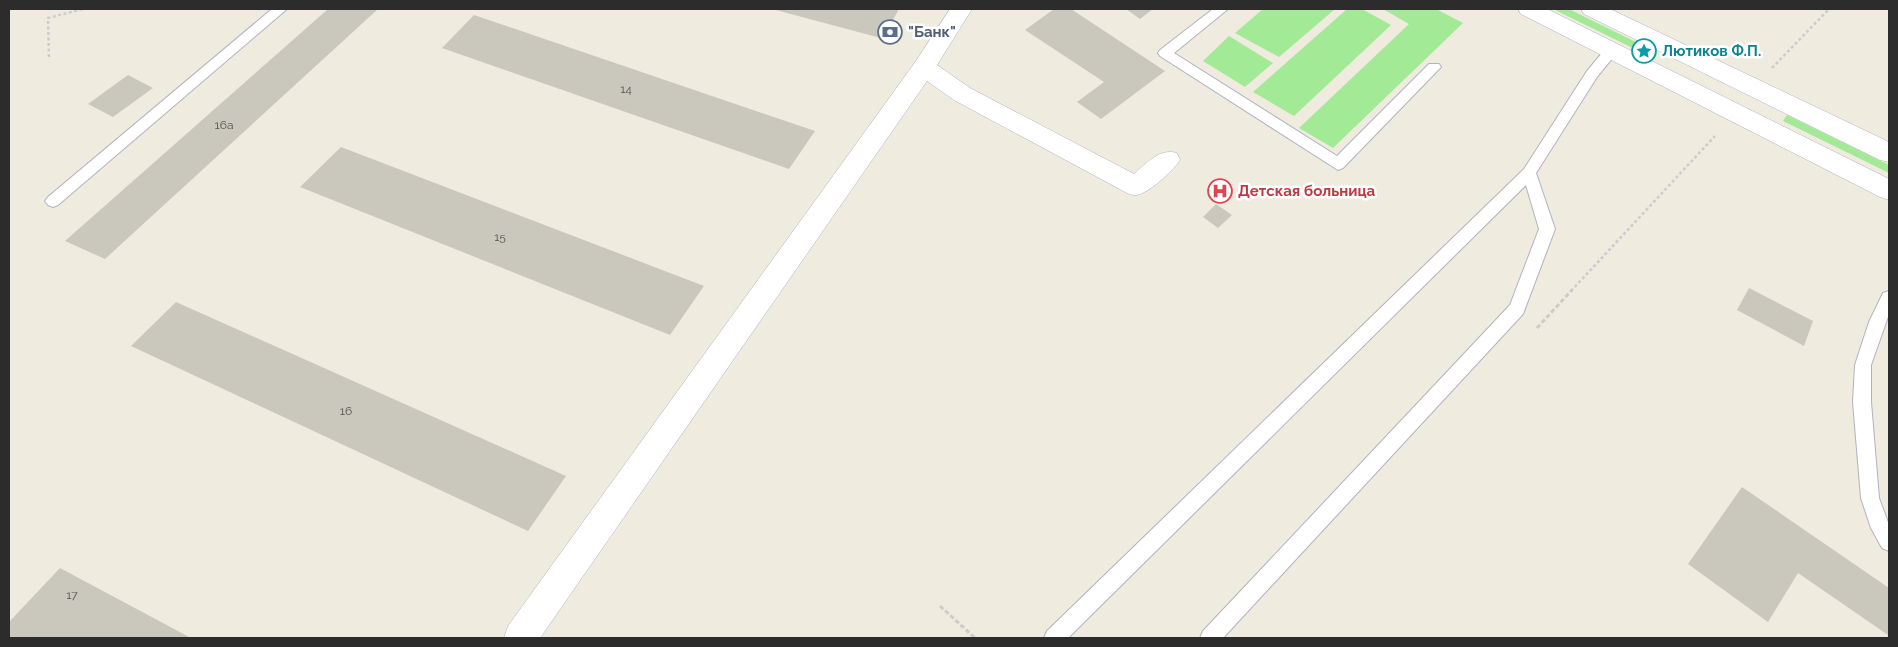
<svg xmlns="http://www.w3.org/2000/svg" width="1898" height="647" font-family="Raleway,sans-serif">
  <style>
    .green { fill: #a3ea96 }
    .building { fill: #cac8bc }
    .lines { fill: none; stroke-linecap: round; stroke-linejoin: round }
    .service-casing { stroke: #b2b2c1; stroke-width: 2 }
    .minor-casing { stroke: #b2b2c1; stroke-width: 1 }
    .tertiary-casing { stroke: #b2b2c1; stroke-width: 1 }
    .path-far1 { stroke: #ccc; stroke-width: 2.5; stroke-dasharray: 3 2.5; stroke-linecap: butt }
    .path { stroke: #ccc; stroke-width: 3; stroke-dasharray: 4.5 2.5; stroke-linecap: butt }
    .service { fill: #fff; fill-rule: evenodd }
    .minor { fill: #fff; fill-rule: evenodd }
    .tertiary { fill: #fff; fill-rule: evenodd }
    .labels { text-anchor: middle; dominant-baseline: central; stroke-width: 5; stroke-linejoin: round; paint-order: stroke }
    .number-label { font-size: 12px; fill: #545350 }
    .service-label { font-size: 15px; font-weight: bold; fill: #4e5e75; stroke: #fff; text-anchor: start }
    .culture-label { font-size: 15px; font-weight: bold; fill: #0d838f; stroke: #fff; text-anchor: start }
    .health-label { font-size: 15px; font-weight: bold; fill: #be3a42; stroke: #fff; text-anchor: start }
  </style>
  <rect width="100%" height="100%" fill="#efebde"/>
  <!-- green -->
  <path class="green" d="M1263,9H1335L1279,57L1235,33Z
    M1347,9H1362L1391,25L1294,116L1253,92Z
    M1383,9H1436L1463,23L1333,148L1299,128L1409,24Z
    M1553,9H1569L1654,51L1649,56Z
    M1229,36L1273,63L1245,87L1203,61Z
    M1787,115L1889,165V173L1783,121Z"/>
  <!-- building -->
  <path class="building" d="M328,9H378L105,259L65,241Z
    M772,9H899L890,25L901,28L892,41Z
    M1054,9H1071L1165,71L1101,119L1077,102L1104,82L1025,30Z
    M1126,9H1153L1140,19Z
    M474,15L815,131L789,169L442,48Z
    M128,75L153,88L113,117L88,104Z
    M341,147L704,286L670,335L300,187Z
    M1216,204L1232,215L1218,228L1203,217Z
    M1749,288L1813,321L1804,346L1737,310Z
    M176,302L566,476L528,531L131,346Z
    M1742,487L1889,588V638H1887L1888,635L1798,573L1768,622L1688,564Z
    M60,568L191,638H9V622Z"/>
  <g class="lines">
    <!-- service casing -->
    <g class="service-casing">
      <path id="service" d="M272,9H287L58,205L53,207L48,205L45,201L48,197Z
        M1213,9H1228L1174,53L1337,156L1429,64H1439L1441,67L1343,168L1338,170L1160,56L1158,53L1160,50Z
        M1612,45L1617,47L1619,50L1597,77L1536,173L1555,229L1523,314L1223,638H1200L1203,631L1510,305L1539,229L1526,185L1068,638H1044L1047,631L1524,169L1587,71L1607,47Z
        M1889,291V314L1871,365V402L1879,498L1889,525V551L1882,548L1871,528L1861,498L1853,402L1855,365L1869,322L1883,293Z"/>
    </g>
    <!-- minor casing -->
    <g class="minor-casing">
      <path id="minor" d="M950,9H972L937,65L970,88L1134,174C1147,163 1159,148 1177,153L1180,160C1175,169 1146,196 1135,195C1132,195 1130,194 1127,193L954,100L927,81L540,638H504L508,626L916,61Z"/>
    </g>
    <!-- tertiary casing -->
    <g class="tertiary-casing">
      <path id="tertiary" d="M1518,9H1547L1889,179V200L1880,197L1521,14Z
        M1581,9H1610L1889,142V162L1880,160L1584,14Z"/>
    </g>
    <!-- path-far1 -->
    <path class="path-far1" d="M49,57L48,18L83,9
      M1772,68L1829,9
      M1571,291L1715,136"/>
    <!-- path -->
    <path class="path" d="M1537,328L1572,290
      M940,606L975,638"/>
    <!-- service -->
    <use href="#service" class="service"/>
    <!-- minor -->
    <use href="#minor" class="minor"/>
    <!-- tertiary -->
    <use href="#tertiary" class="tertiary"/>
  </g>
  <!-- icons -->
  <defs>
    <g id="bank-ring" transform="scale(1.25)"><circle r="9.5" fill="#fff" stroke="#5c6f8a" stroke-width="1.5"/><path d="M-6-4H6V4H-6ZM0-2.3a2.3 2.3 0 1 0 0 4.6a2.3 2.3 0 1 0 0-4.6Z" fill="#5c6f8a"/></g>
    <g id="sight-ring" transform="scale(1.25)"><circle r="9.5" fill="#fff" stroke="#0f9aa8" stroke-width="1.5"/><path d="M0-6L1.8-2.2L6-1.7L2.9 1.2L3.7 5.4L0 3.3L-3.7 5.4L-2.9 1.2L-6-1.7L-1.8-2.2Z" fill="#0f9aa8"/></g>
    <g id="hospital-ring" transform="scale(1.25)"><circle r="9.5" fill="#fff" stroke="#e0444e" stroke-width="1.5"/><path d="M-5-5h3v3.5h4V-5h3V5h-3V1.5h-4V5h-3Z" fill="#e0444e"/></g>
  </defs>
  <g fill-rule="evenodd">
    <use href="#bank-ring" x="890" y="32"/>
    <use href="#sight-ring" x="1644" y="51"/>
    <use href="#hospital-ring" x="1220" y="191"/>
  </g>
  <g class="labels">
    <!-- number labels -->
    <g class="number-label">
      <text x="626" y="89">14</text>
      <text x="224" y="125">16а</text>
      <text x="500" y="237">15</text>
      <text x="346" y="411">16</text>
      <text x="72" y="595">17</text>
    </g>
    <!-- service labels -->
    <g class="service-label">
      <text x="908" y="32">"Банк"</text>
    </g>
    <!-- culture labels -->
    <g class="culture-label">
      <text x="1662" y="51">Лютиков Ф.П.</text>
    </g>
    <!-- health labels -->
    <g class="health-label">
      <text x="1238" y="191">Детская больница</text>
    </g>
  </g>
  <!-- border -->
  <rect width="1898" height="647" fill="none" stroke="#2c2c2c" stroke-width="20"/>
</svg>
